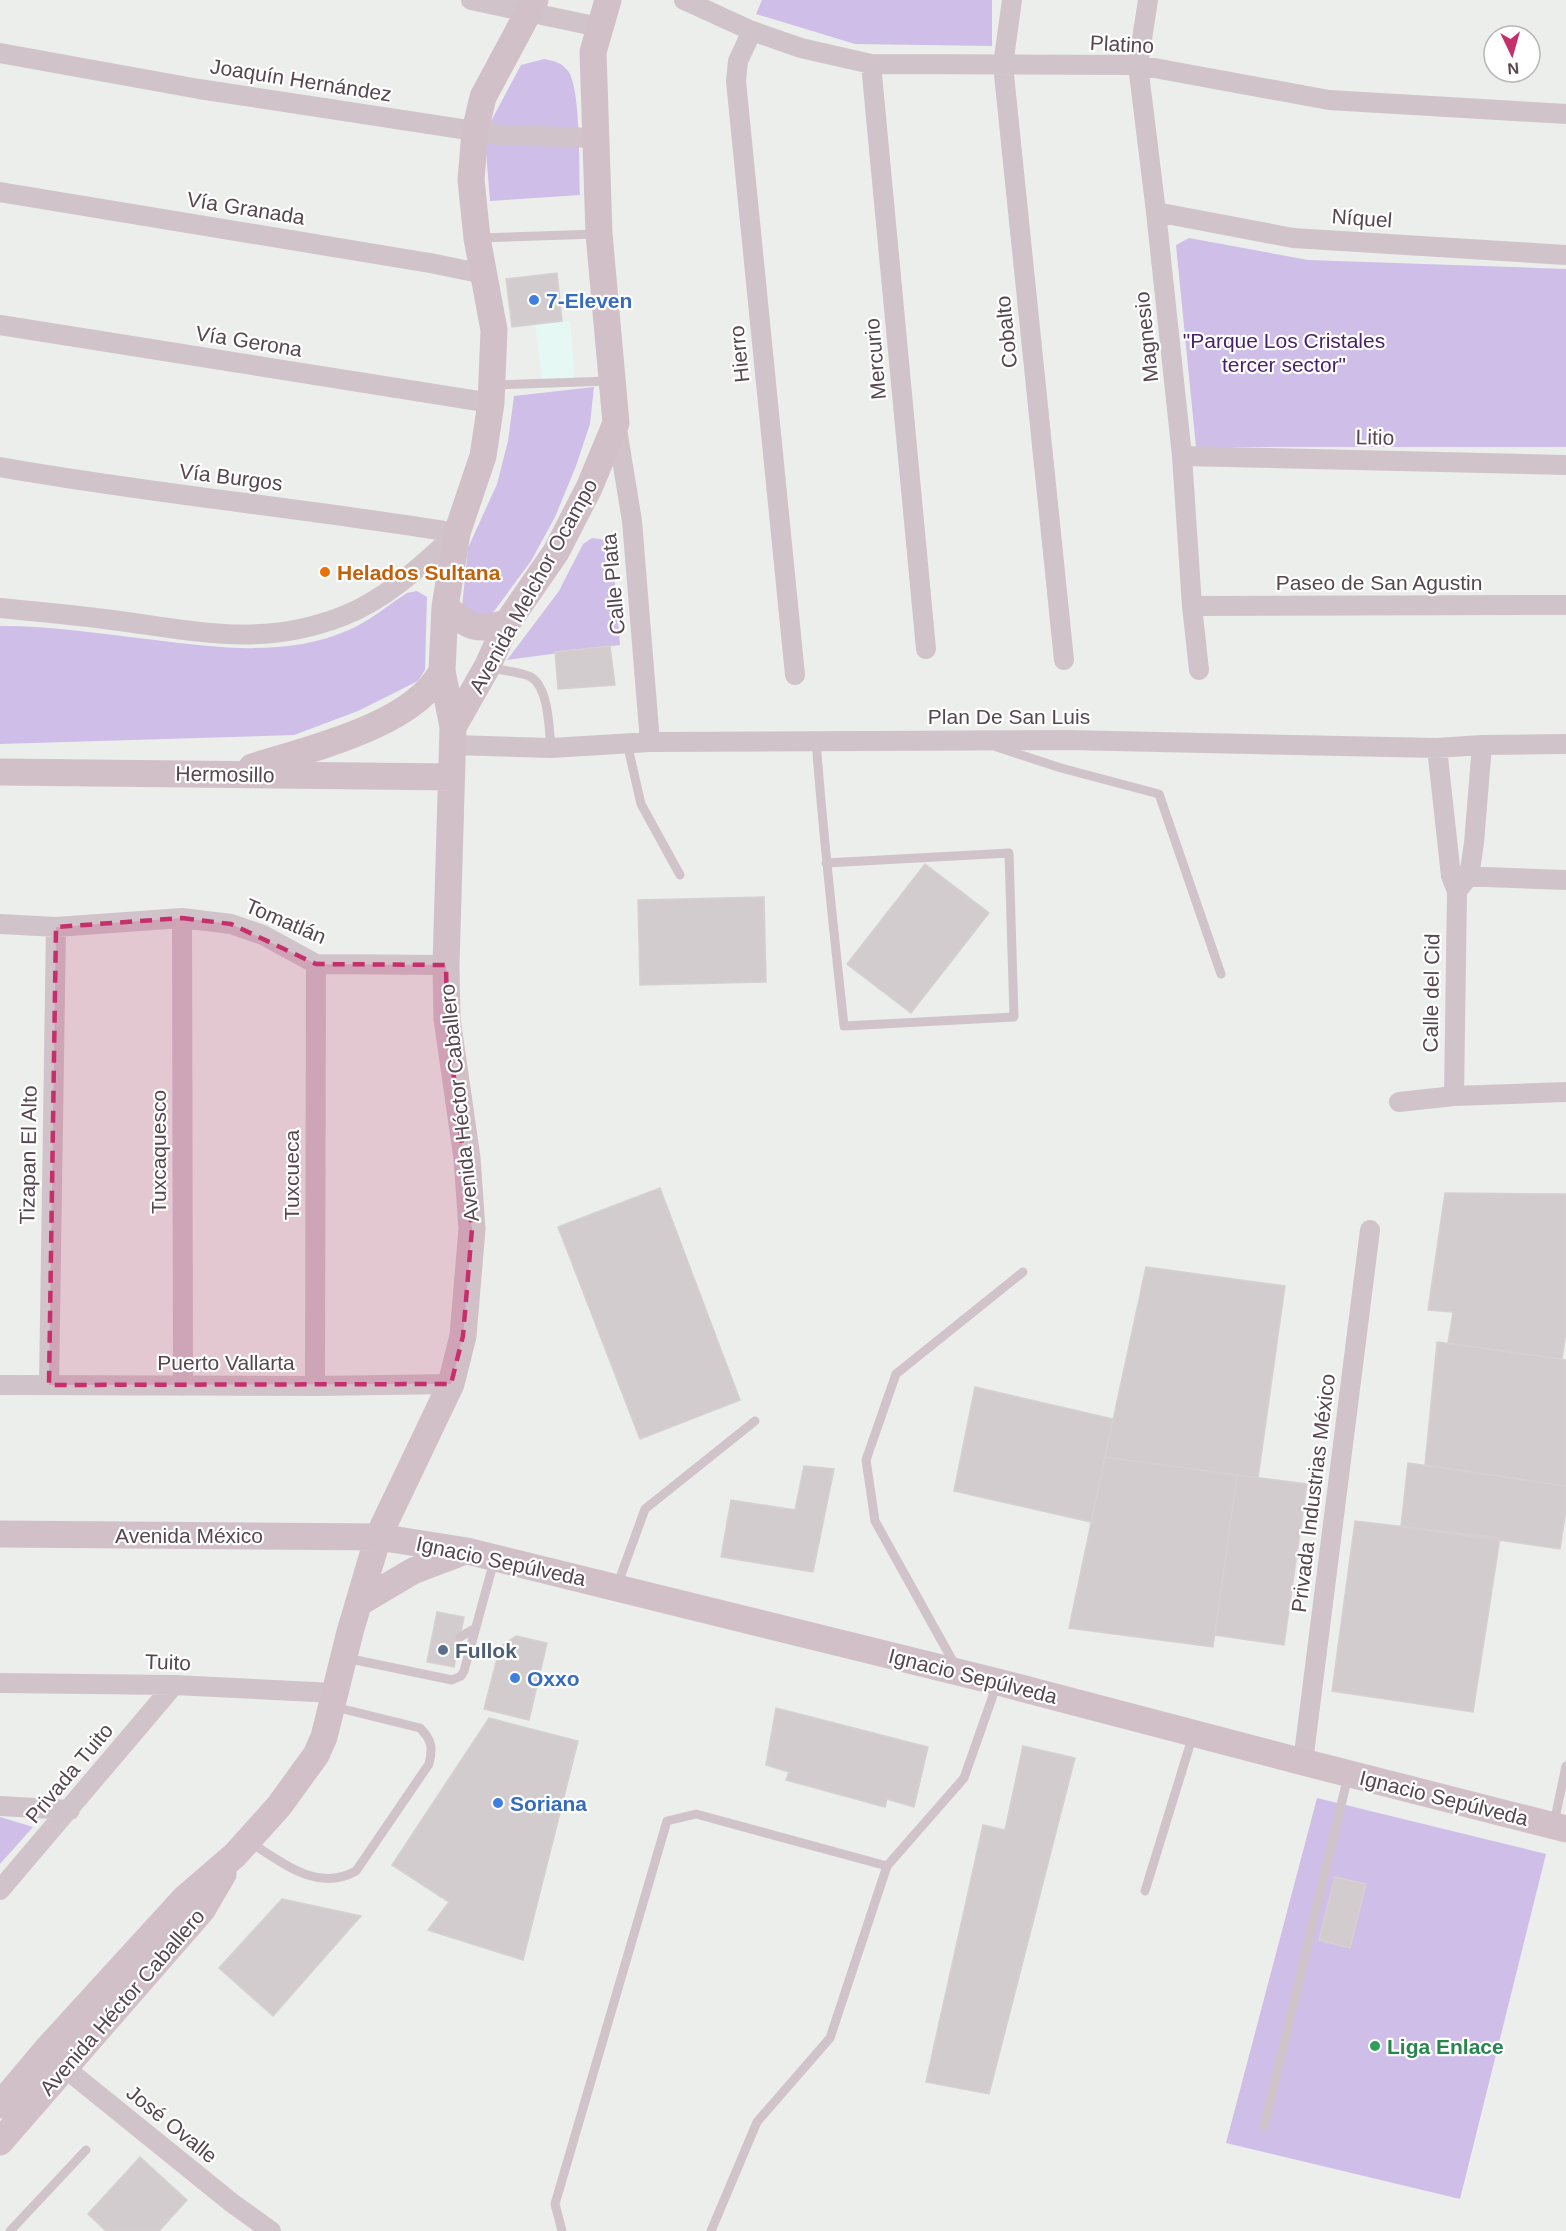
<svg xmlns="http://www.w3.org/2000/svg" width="1566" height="2231" font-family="Arial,sans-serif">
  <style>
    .commercial { fill: #e5f8f3 }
    .green { fill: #cfbee8 }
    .building { fill: #d3ccce; stroke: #d6d0d2; stroke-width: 1.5 }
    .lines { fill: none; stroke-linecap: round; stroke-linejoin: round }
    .lane { stroke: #d1c3ca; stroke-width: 9 }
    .street { stroke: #d1c3ca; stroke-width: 20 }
    .secondary { stroke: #d2c0c8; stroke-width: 27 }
    .marked { fill: #c52f6b; fill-opacity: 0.2; stroke: #c52f6b; stroke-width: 4.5; stroke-dasharray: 12 8; stroke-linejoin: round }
    .shop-dot { fill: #3f7fe0; stroke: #fff; stroke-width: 2 }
    .food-dot { fill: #e8710a; stroke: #fff; stroke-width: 2 }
    .service-dot { fill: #5c6f8a; stroke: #fff; stroke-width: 2 }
    .leisure-dot { fill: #2e9e5b; stroke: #fff; stroke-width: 2 }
    .labels { text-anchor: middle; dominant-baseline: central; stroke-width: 4.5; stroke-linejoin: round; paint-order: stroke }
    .street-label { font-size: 21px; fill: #56464e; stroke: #fff }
    .shop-label { font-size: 21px; font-weight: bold; fill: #366cbe; stroke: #fff; text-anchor: start }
    .park-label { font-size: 21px; fill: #4a216d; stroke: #fff }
    .food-label { font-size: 21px; font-weight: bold; fill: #c56008; stroke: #fff; text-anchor: start }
    .service-label { font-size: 21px; font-weight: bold; fill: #4e5e75; stroke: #fff; text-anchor: start }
    .leisure-label { font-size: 21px; font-weight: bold; fill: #27864d; stroke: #fff; text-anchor: start }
  </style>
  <rect width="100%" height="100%" fill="#eceeec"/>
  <!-- commercial -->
  <path class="commercial" d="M570,321L575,383L543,386L535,323Z"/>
  <!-- green -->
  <path class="green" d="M762,0H992V46L855,44L756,14Z
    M544,59C554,61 561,62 568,71C581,87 579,170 580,195L490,201L486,151L490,123L521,65Z
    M1189,238L1308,260L1566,269V447H1196L1176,245Z
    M594,387L590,424L576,466L555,517L531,561L492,614L483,620L462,607L468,548L497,484L508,441L514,396Z
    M592,538L605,540L612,548L620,645L507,660L559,591L583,544Z
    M417,591L427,597L425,670L418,681L358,711L294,735L0,744V626C52,626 103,634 155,640C220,648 287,657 349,630C370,621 388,605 407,593Z
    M1317,1798L1546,1854L1460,2199L1226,2143Z
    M0,1817L33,1827L0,1864Z"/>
  <!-- building -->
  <path class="building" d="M557,273L562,321L512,327L506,279Z
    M610,646L615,685L558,689L555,652Z
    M925,864L989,913L911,1013L847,964Z
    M764,897L766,982L640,985L638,900Z
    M660,1188L740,1400L640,1439L558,1227Z
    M1445,1193L1566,1194V1332L1562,1359L1448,1343L1453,1312L1428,1310Z
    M1146,1267L1285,1286L1258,1478L1105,1457Z
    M1437,1342L1566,1360V1486L1425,1465Z
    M975,1387L1113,1419L1091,1522L954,1491Z
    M1105,1457L1237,1475L1213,1647L1069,1628Z
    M1408,1463L1566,1486V1510L1560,1549L1401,1526Z
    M804,1466L834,1469L813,1572L721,1557L731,1500L795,1510Z
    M1237,1475L1307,1484L1284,1645L1215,1635Z
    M1355,1521L1500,1538L1473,1712L1332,1691Z
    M437,1612L464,1617L454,1667L427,1662Z
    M516,1636L547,1643L529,1720L484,1709L500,1647Z
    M776,1708L928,1747L914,1807L887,1799L885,1807L786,1780L789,1772L766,1765Z
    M489,1718L578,1741L523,1960L428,1930L449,1902L392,1865Z
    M1023,1746L1075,1758L989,2094L926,2082L983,1825L1005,1830Z
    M1335,1877L1366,1884L1350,1948L1319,1940Z
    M282,1899L361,1916L273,2016L219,1968Z
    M140,2157L187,2200L159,2231H106L88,2214Z"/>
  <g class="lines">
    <!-- lane -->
    <path class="lane" d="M479,238L597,234
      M495,385L610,381
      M489,668C500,670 522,672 531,677C549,688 549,729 551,748
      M816,740C823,836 834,931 844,1026L1014,1017L1009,853L826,863
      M627,743L641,804L680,875
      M997,747L1061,768L1159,794L1221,974
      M617,1586L645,1509L755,1421
      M460,1637L476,1628
      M346,1658L452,1680L461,1676L464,1671L494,1561
      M955,1665L875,1521L866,1460L896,1374L1023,1272
      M1554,1823L1566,1766
      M249,1842C283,1862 316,1893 356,1871L429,1764C433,1748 432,1740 420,1728L335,1707
      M1145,1891L1193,1735
      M1264,2127L1348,1776
      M10,2231L86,2150
      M562,2231L555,2204L667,1821L696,1814L887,1866
      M711,2231L757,2122L830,2038L887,1866L964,1778L997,1684"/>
    <!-- street -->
    <path class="street" d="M471,0L599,27
      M684,0L752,31L801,48L871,64L1138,65L1329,100L1566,114
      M1012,0L1003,65L1064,660
      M1148,0L1138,65L1156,212L1182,456L1192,606L1199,670
      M752,31L738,61L736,81L795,675
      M0,53L199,89L501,135L596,138
      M871,64L926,649
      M0,192L430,263L484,274
      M1156,212L1293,238L1566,255
      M0,325L491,403
      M616,423L632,521L650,742
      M1182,456L1566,465
      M0,467C152,494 305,508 457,533
      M1192,606L1566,605
      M0,608C42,612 85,616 127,622C205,633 267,646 343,616C387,599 423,564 457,533
      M453,745L551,748L650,742L1068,740L1437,748L1482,745L1566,744
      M1437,748L1451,876L1457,891L1454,1096
      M1458,876L1566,880
      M1457,891L1469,876L1474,843L1482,745
      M182,918L183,1386
      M0,924L56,927L182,918L231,924L263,935L316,964L446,965
      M1399,1102L1454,1096L1566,1092
      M0,1385L315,1386L451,1384
      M49,1385L56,927
      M315,1386L316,964
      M0,1683L174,1685L335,1693
      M1303,1762L1370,1230
      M0,1806L70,1810
      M0,1890L174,1685
      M56,2058L65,2068L232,2203L271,2231"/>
    <!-- secondary -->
    <path class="secondary" d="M445,607C469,628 476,631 507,623
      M453,727L487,667L507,623L556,552L589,488L616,423L599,234L593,52L608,0
      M252,767C309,749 413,726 442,671
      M0,772L451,777
      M0,1534L378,1537L467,1551L998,1682L1303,1762L1566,1829
      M359,1603L413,1571L463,1552
      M0,2105L48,2048L184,1899L235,1855L279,1806L316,1755L324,1737L350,1632L378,1537L451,1384L463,1336L472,1229L467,1158L447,1019L446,965L453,727L442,671L445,607L457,533L483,456L491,403L494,330L477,238L471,180L475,131L483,97L535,0
      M0,2142L202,1910L223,1874"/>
  </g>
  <!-- marked area -->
  <path class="marked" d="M182,918L231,924L316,964L446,965L447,1019L472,1229L463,1336L451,1384L49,1385L56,927Z"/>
  <!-- markers -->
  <g class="shop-dot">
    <circle cx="534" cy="300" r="6"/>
    <circle cx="515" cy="1678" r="6"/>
    <circle cx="498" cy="1803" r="6"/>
  </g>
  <circle class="food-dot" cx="325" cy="572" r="6"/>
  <circle class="service-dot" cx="443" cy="1650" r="6"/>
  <circle class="leisure-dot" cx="1375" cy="2046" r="6"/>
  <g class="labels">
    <!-- street labels -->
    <g class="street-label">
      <text transform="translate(1122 44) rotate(3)">Platino</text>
      <text transform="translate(301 80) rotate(9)">Joaquín Hernández</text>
      <text transform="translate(246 208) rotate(9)">Vía Granada</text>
      <text transform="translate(1362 218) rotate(4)">Níquel</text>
      <text transform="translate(1006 332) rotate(-96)">Cobalto</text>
      <text transform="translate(1146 337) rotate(-96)">Magnesio</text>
      <text transform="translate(249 341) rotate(9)">Vía Gerona</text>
      <text transform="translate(739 354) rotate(-96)">Hierro</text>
      <text transform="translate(875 359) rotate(-95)">Mercurio</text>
      <text transform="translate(1375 437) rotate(1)">Litio</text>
      <text transform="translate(231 477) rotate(7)">Vía Burgos</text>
      <text x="1379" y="582">Paseo de San Agustin</text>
      <text transform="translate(613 584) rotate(-95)">Calle Plata</text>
      <text transform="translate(533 586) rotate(-61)">Avenida Melchor Ocampo</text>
      <text x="1009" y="716">Plan De San Luis</text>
      <text transform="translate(225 774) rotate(1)">Hermosillo</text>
      <text transform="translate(286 921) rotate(23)">Tomatlán</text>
      <text transform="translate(1431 993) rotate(-89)">Calle del Cid</text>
      <text transform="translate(459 1103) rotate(-96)">Avenida Héctor Caballero</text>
      <text transform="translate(158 1152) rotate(-90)">Tuxcaquesco</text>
      <text transform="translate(28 1155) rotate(-89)">Tizapan El Alto</text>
      <text transform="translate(291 1175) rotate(-90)">Tuxcueca</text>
      <text x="226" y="1362">Puerto Vallarta</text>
      <text transform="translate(1313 1493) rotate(-83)">Privada Industrias México</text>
      <text x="189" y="1535">Avenida México</text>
      <text transform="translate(501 1561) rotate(12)">Ignacio Sepúlveda</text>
      <text transform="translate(168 1662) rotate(2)">Tuito</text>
      <text transform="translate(973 1676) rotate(14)">Ignacio Sepúlveda</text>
      <text transform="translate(69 1773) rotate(-50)">Privada Tuito</text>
      <text transform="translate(1444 1798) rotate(14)">Ignacio Sepúlveda</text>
      <text transform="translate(122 2002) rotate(-49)">Avenida Héctor Caballero</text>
      <text transform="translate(172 2124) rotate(39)">José Ovalle</text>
    </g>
    <!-- shop labels -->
    <g class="shop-label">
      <text x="546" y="300">7-Eleven</text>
      <text x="527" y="1678">Oxxo</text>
      <text x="510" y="1803">Soriana</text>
    </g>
    <!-- park labels -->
    <g class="park-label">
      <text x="1284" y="340">"Parque Los Cristales<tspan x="1284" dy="24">tercer sector"</tspan></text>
    </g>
    <!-- food labels -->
    <g class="food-label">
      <text x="337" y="572">Helados Sultana</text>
    </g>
    <!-- service labels -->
    <g class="service-label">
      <text x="455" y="1650">Fullok</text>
    </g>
    <!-- leisure labels -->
    <g class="leisure-label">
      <text x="1387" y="2046">Liga Enlace</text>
    </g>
  </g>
  <!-- north arrow -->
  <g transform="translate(1512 54) rotate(175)"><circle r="28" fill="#ffffff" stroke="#bbb5b8" stroke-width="1.5"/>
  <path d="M0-4.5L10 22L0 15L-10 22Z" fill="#c52f6b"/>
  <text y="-9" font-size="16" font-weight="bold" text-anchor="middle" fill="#56464e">N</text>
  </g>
</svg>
